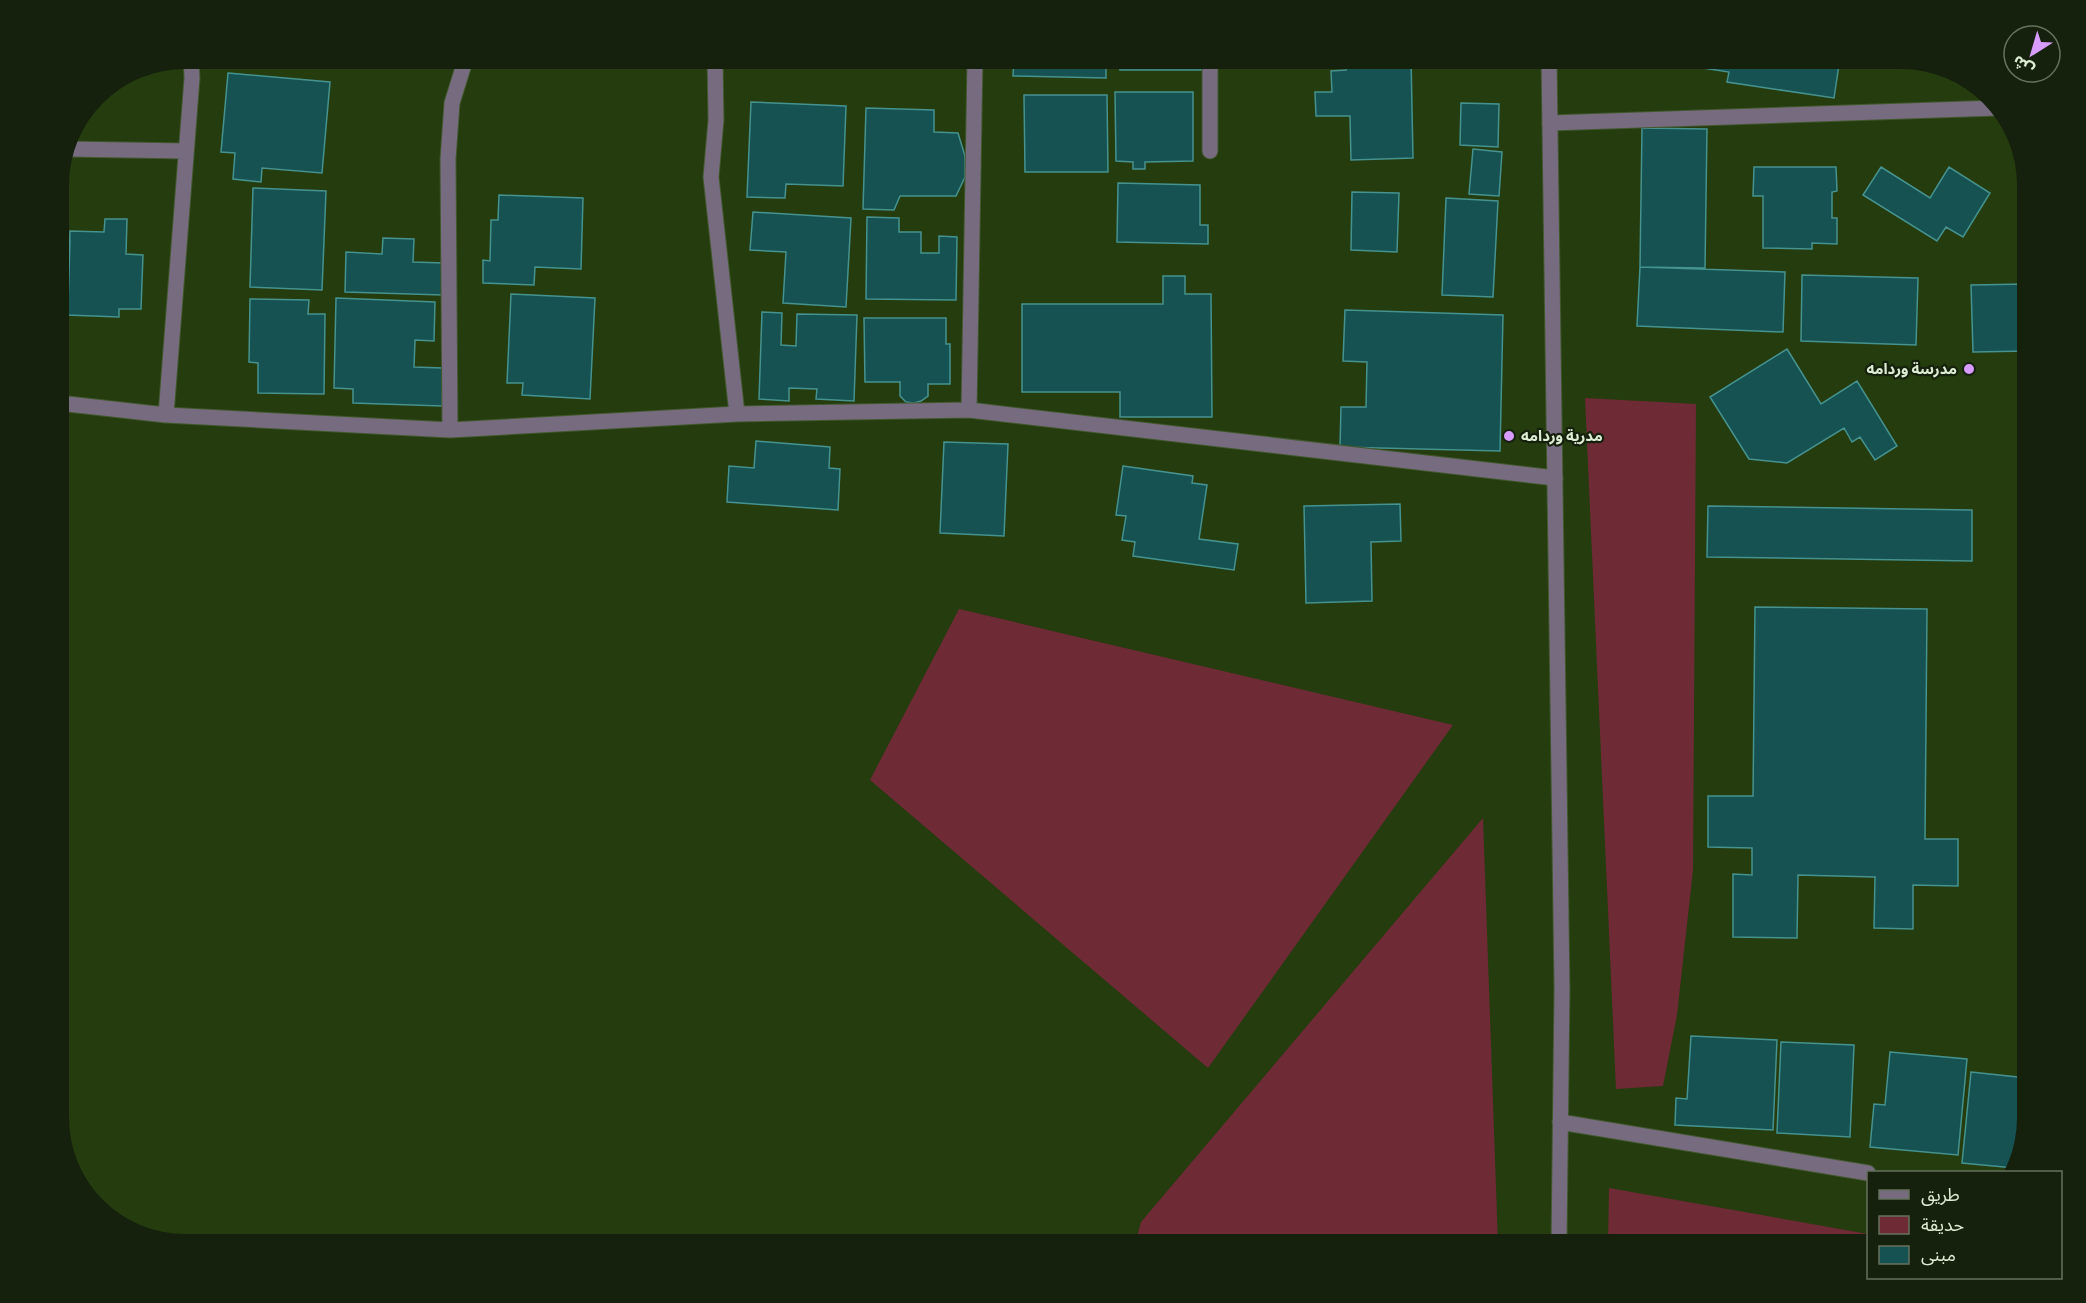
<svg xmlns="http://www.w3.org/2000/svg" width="2086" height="1303" font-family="'Crimson Pro','Noto Sans Arabic',serif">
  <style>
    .green { fill: #6e2a35 }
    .building { fill: #155251; stroke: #45928f; stroke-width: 1.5 }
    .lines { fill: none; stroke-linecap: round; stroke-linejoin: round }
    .minor-casing { stroke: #42582e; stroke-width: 17 }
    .tertiary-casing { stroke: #42582e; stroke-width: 17 }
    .minor { stroke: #776b7f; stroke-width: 15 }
    .tertiary { stroke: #776b7f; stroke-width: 15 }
    .poi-dot { fill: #d79bf9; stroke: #15200d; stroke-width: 2 }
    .labels { text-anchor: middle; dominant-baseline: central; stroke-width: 4.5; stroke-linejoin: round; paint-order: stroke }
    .poi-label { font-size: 15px; font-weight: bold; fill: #ddedd3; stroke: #15200d; text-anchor: end }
  </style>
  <rect width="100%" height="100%" fill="#253c0f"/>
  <!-- green -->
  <path class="green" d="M1585,398L1696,404L1693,870L1677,1015L1663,1086L1616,1089Z
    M959,609L1453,725L1208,1068L870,780Z
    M1483,818L1498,1244H1135L1141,1222Z
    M1609,1188L1868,1234V1244H1608Z"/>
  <!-- building -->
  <path class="building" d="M1014,58H1106V78L1013,76Z
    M1120,58H1201V70H1120Z
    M1411,58L1413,158L1351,160L1350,116H1316L1315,92H1332L1331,71L1346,70V60Z
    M1698,58H1840L1834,98L1727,82L1729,72L1697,67Z
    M228,73L330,82L322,173L262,168L261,182L233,179L235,153L221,152Z
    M1115,92H1193V161L1145,162V169H1133V162L1116,161Z
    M1024,95H1107L1108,172H1025Z
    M751,102L846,106L843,186L786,184L785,198L747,197Z
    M1461,103L1499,104L1498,147L1460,145Z
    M866,108L934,110V132L958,133L965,156V177L956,196H900L894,210L863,209Z
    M1642,128L1707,129L1705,268L1640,267Z
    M1473,149L1502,152L1499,196L1469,194Z
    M1754,167H1836L1837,191L1832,192V218H1837V244L1812,243V249L1763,248V196H1753Z
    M1881,167L1930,198L1949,167L1990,193L1963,237L1946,227L1937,241L1863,195Z
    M1118,183L1200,185V225H1208V244L1117,242Z
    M253,188L326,191L322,290L250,287Z
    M1352,192L1399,193L1397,252L1351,250Z
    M499,195L583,198L581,269L535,267L534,285L483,283V260L490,261L491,220H498Z
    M1446,198L1498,201L1493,297L1442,295Z
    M59,210H63L62,240H59Z
    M753,212L851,218L846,307L783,303L786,252L750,250Z
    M867,217L899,218V232H921V253H939V236L957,237L956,300L866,299Z
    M105,219H127L126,254L143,255L141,309H119V317L67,315L70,231L104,232Z
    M383,238L414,239L413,262L444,263L443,295L345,292L346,252L382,254Z
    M59,240H70L68,307L59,306Z
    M1640,267L1785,272L1783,332L1637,326Z
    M1802,275L1918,278L1916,345L1801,341Z
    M1163,276H1185V294H1211L1212,417H1120V392H1022V304H1163Z
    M2027,284V351L1973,352L1971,285Z
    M511,294L595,298L590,399L522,395L523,383H507Z
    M336,298L435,302L434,341L415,340L414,367L443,368L442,406L353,403V389L334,388Z
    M250,299L309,300L308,314H325L324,394L258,393V363L249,362Z
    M1345,310L1503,315L1500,451L1340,447L1341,407H1366L1367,362L1343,361Z
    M762,312L782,313L781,345L796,346L797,314L857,315L854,401L816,399L817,389L789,388V401L759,399Z
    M864,318H946V344H950V384H928V396L921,401L914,403L906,402L900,396V382H865Z
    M1787,349L1821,404L1857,381L1897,446L1875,460L1860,437L1852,442L1844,428L1787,463L1749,459L1710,397Z
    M756,441L830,447L829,468L840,469L838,510L727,502L729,466L754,468Z
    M944,442L1008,444L1004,536L940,533Z
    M1123,466L1193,476L1192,483L1207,485L1199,539L1238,544L1234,570L1133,556L1135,542L1122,540L1126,516L1116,515Z
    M1400,504L1401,541L1371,542L1372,601L1306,603L1304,506Z
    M1708,506L1972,510V561L1707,557Z
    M1755,607L1927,609L1925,839H1958V886L1913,885V929L1874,928L1875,877L1798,875L1797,938L1733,937V874L1752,875V848L1708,847V796H1753Z
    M1691,1036L1777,1040L1773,1130L1675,1125L1676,1098L1687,1099Z
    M1781,1042L1854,1045L1850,1137L1777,1133Z
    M1890,1052L1967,1059L1958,1155L1870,1147L1874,1104L1885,1105Z
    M1971,1072L2027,1078V1118L2014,1168L1962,1163Z"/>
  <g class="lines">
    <!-- minor casing -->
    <g class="minor-casing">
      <path id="minor" d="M715,58L716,120L711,177L737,414
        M1550,123L1997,108
        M66,149L186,151
        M1210,151V58
        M59,403L166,415L450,430L737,414L969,410L1555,478
        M969,410L975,58
        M166,415L192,78L191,58
        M450,430L448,159L452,103L466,58
        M1560,1122L1868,1173"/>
    </g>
    <!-- tertiary casing -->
    <g class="tertiary-casing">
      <path id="tertiary" d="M1549,58L1562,989L1559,1244"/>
    </g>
    <!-- minor -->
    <use href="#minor" class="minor"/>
    <!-- tertiary -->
    <use href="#tertiary" class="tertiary"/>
  </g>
  <!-- markers -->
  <g class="poi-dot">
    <circle cx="1969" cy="369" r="6"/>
    <circle cx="1509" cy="436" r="6"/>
  </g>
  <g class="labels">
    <!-- poi labels -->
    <g class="poi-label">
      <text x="1957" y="369">مدرسة وردامه</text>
      <text x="1521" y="436" text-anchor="start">مدرية وردامه</text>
    </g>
  </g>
  <!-- crop -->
  <path d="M0 0H2086V1303H0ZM185 69H1901A116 116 0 0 1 2017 185V1118A116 116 0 0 1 1901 1234H185A116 116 0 0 1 69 1118V185A116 116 0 0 1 185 69Z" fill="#15200d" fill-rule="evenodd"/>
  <!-- legend -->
  <rect x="1867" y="1171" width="195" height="108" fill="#15200d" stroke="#65725c" stroke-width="1.5"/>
  <rect x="1879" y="1190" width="30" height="9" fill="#776b7f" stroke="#65725c" stroke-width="1.5"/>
  <text x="1921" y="1201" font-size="18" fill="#ddedd3">طريق</text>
  <rect x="1879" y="1216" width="30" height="18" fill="#6e2a35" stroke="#65725c" stroke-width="1.5"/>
  <text x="1921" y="1231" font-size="18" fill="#ddedd3">حديقة</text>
  <rect x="1879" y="1246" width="30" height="18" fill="#155251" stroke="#65725c" stroke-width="1.5"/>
  <text x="1921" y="1261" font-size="18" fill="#ddedd3">مبنى</text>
  <!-- north arrow -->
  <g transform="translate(2032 54) rotate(217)"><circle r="28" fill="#15200d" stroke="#65725c" stroke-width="1.5"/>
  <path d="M0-4.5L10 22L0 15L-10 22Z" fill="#d79bf9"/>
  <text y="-9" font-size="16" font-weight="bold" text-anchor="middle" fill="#ddedd3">ش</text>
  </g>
</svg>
